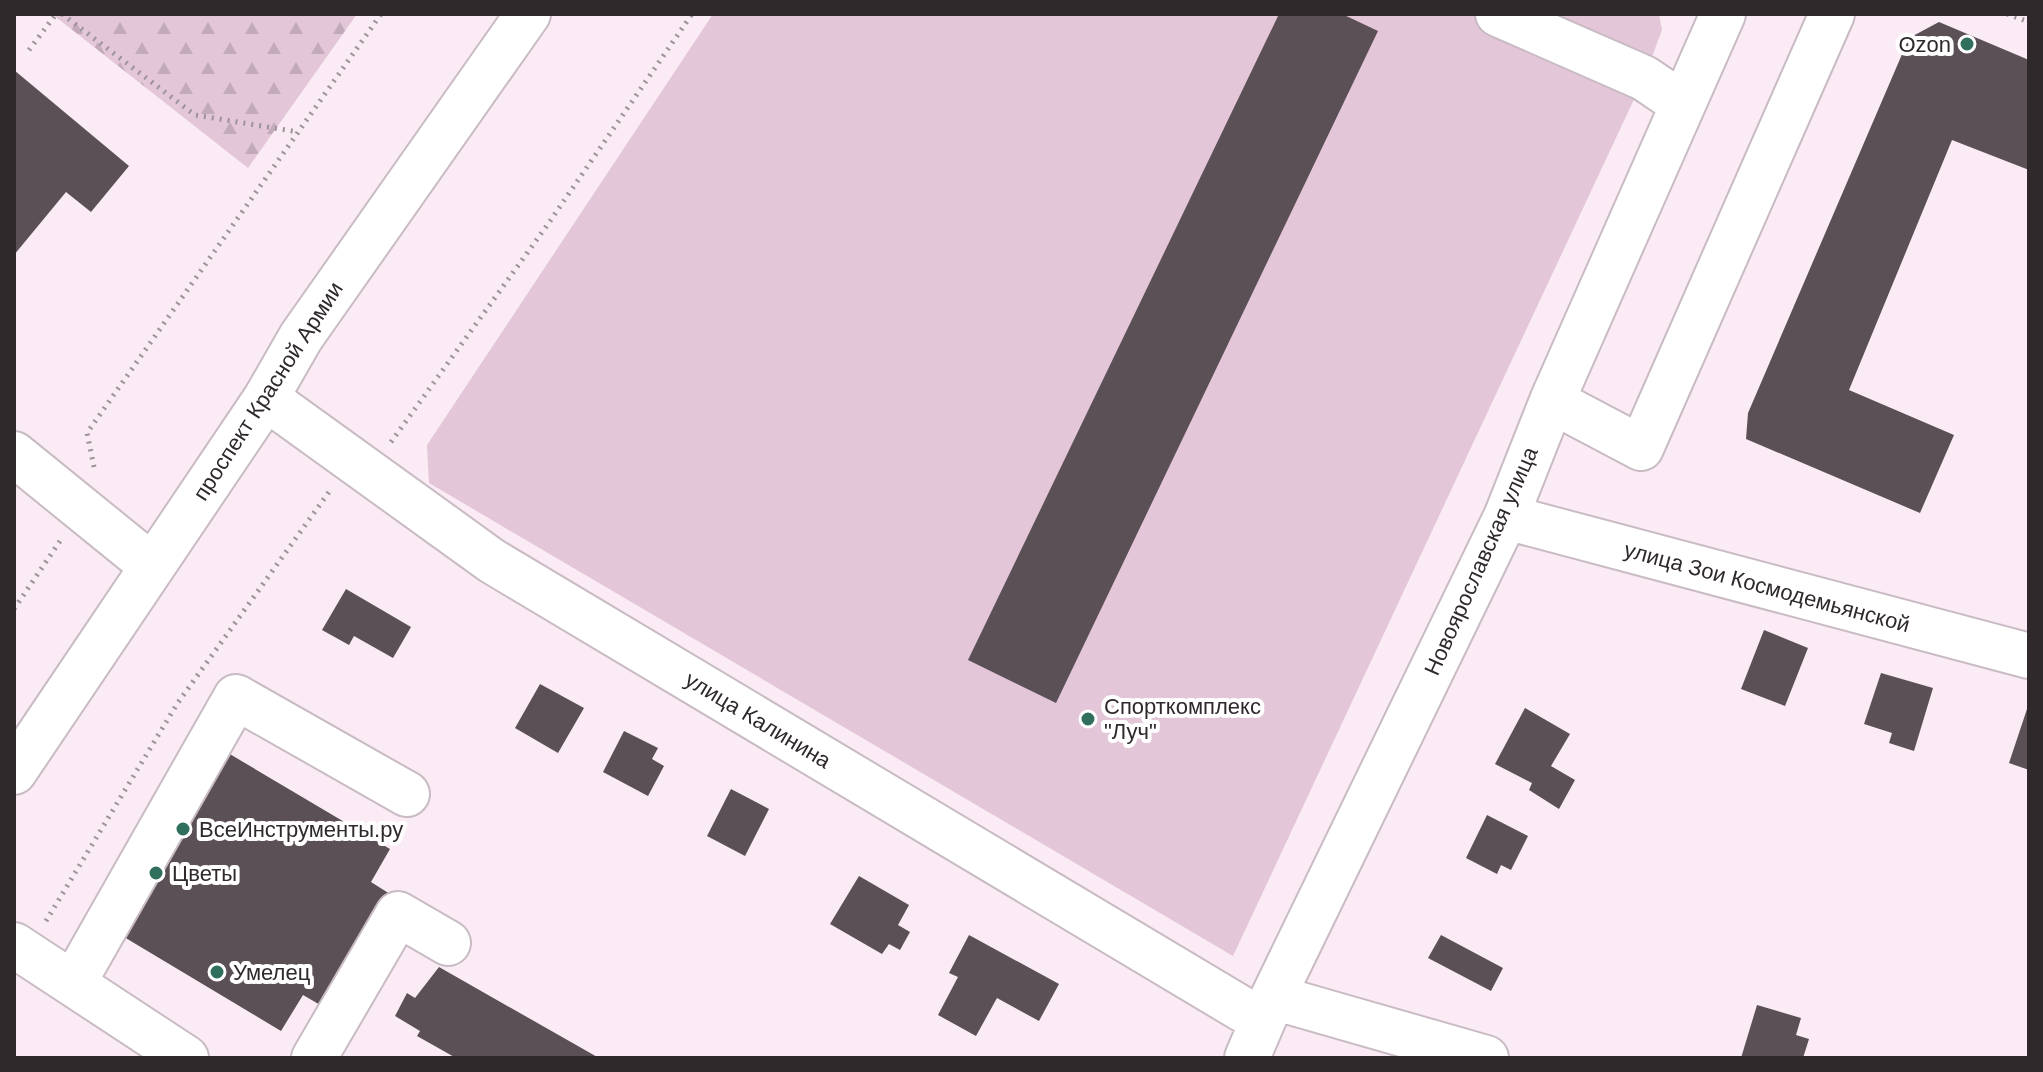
<svg xmlns="http://www.w3.org/2000/svg" width="2043" height="1072" font-family="Arial,sans-serif">
  <style>
    .forest { fill: url(#forest-firs) }
    .park { fill: #e3c6d8 }
    .building { fill: #5c5057 }
    .lines { fill: none; stroke-linecap: round; stroke-linejoin: round }
    .minor-casing { stroke: #c9bbc3; stroke-width: 48 }
    .major-casing { stroke: #c9bbc3; stroke-width: 48 }
    .path { stroke: #9e9399; stroke-width: 5; stroke-dasharray: 2 6; stroke-linecap: butt }
    .minor { stroke: #fff; stroke-width: 44 }
    .major { stroke: #fff; stroke-width: 44 }
    .poi-dot { fill: #306f5d; stroke: #fff; stroke-width: 3 }
    .labels { text-anchor: middle; dominant-baseline: central; stroke-width: 8; stroke-linejoin: round; paint-order: stroke }
    .poi-label { font-size: 22px; fill: #2f292c; stroke: #fff; text-anchor: start }
    .street-label { font-size: 22px; fill: #2f292c; stroke: #fff }
  </style>
  <defs>
    <pattern id="forest-firs" width="22" height="20" patternUnits="userSpaceOnUse" patternTransform="scale(2)"><rect width="22" height="20" fill="#e3c6d8"/><path d="M5 1l3.5 6h-7zM16 11l3.5 6h-7z" fill="#c3aaba"/></pattern>
  </defs>
  <rect width="100%" height="100%" fill="#faebf4"/>
  <!-- forest -->
  <path class="forest" d="M52,14H357L248,168Z"/>
  <!-- park -->
  <path class="park" d="M713,14H1659L1662,30L1644,78L1233,956L429,483L427,445Z"/>
  <!-- building -->
  <path class="building" d="M1279,14H1342L1378,31L1056,703L968,660Z
    M1939,22L2029,60V170L1952,140L1849,390L1954,435L1920,513L1746,439L1748,413L1909,38Z
    M14,70L129,166L91,212L66,192L14,255Z
    M346,589L411,627L393,658L354,636L349,645L322,630Z
    M1764,630L1808,648L1785,706L1741,689Z
    M1881,673L1933,688L1914,751L1889,743L1892,733L1864,724Z
    M540,684L584,708L558,753L515,728Z
    M2029,703V770L2009,763Z
    M1525,708L1570,734L1551,766L1575,780L1559,809L1529,790L1532,783L1495,764Z
    M624,731L658,748L652,759L664,766L648,796L603,772Z
    M223,750L390,849L371,882L390,894L322,1006L303,995L281,1031L114,931Z
    M731,789L769,809L745,856L707,836Z
    M1487,815L1528,836L1511,870L1501,865L1497,874L1466,858Z
    M859,876L909,905L898,925L910,932L900,950L889,944L882,954L830,924Z
    M969,935L1059,984L1039,1021L997,998L976,1036L938,1015L958,977L949,973Z
    M1441,935L1503,968L1491,991L1428,958Z
    M439,967L599,1058H456L417,1036L420,1031L395,1016L407,993L415,998Z
    M1757,1005L1801,1018L1796,1035L1809,1039L1803,1058H1741Z"/>
  <g class="lines">
    <!-- minor casing -->
    <g class="minor-casing">
      <path id="minor" d="M1498,14L1644,78L1681,103
        M266,398L492,561L1262,1021
        M1552,401L1641,448L1832,14
        M14,454L152,566
        M1506,517L2029,656
        M14,945L186,1058
        M74,982L236,697L407,794
        M1273,997L1486,1058
        M314,1058L398,914L448,943
        M1247,1058L1273,997L1506,517L1552,401L1723,14"/>
    </g>
    <!-- major casing -->
    <g class="major-casing">
      <path id="major" d="M14,772L266,398L301,337L528,14"/>
    </g>
    <!-- path -->
    <path class="path" d="M62,14L195,115L298,132
      M2007,14L2029,22
      M29,50L56,14
      M391,442L548,224L692,14
      M94,467L87,433L381,14
      M14,609L60,541
      M46,921L177,704L329,492"/>
    <!-- minor -->
    <use href="#minor" class="minor"/>
    <!-- major -->
    <use href="#major" class="major"/>
  </g>
  <!-- markers -->
  <g class="poi-dot">
    <circle cx="1967" cy="44" r="8"/>
    <circle cx="1088" cy="719" r="8"/>
    <circle cx="183" cy="829" r="8"/>
    <circle cx="156" cy="873" r="8"/>
    <circle cx="217" cy="972" r="8"/>
  </g>
  <g class="labels">
    <!-- poi labels -->
    <g class="poi-label">
      <text x="1951" y="44" text-anchor="end">Ozon</text>
      <text x="1104" y="706">Спорткомплекс<tspan x="1104" dy="25">"Луч"</tspan></text>
      <text x="199" y="829">ВсеИнструменты.ру</text>
      <text x="172" y="873">Цветы</text>
      <text x="233" y="972">Умелец</text>
    </g>
    <!-- street labels -->
    <g class="street-label">
      <text transform="translate(268 391) rotate(-57)">проспект Красной Армии</text>
      <text transform="translate(1481 561) rotate(-66)">Новоярославская улица</text>
      <text transform="translate(1767 587) rotate(15)">улица Зои Космодемьянской</text>
      <text transform="translate(758 720) rotate(31)">улица Калинина</text>
    </g>
  </g>
  <!-- border -->
  <rect width="2043" height="1072" fill="none" stroke="#2f292c" stroke-width="32"/>
</svg>
